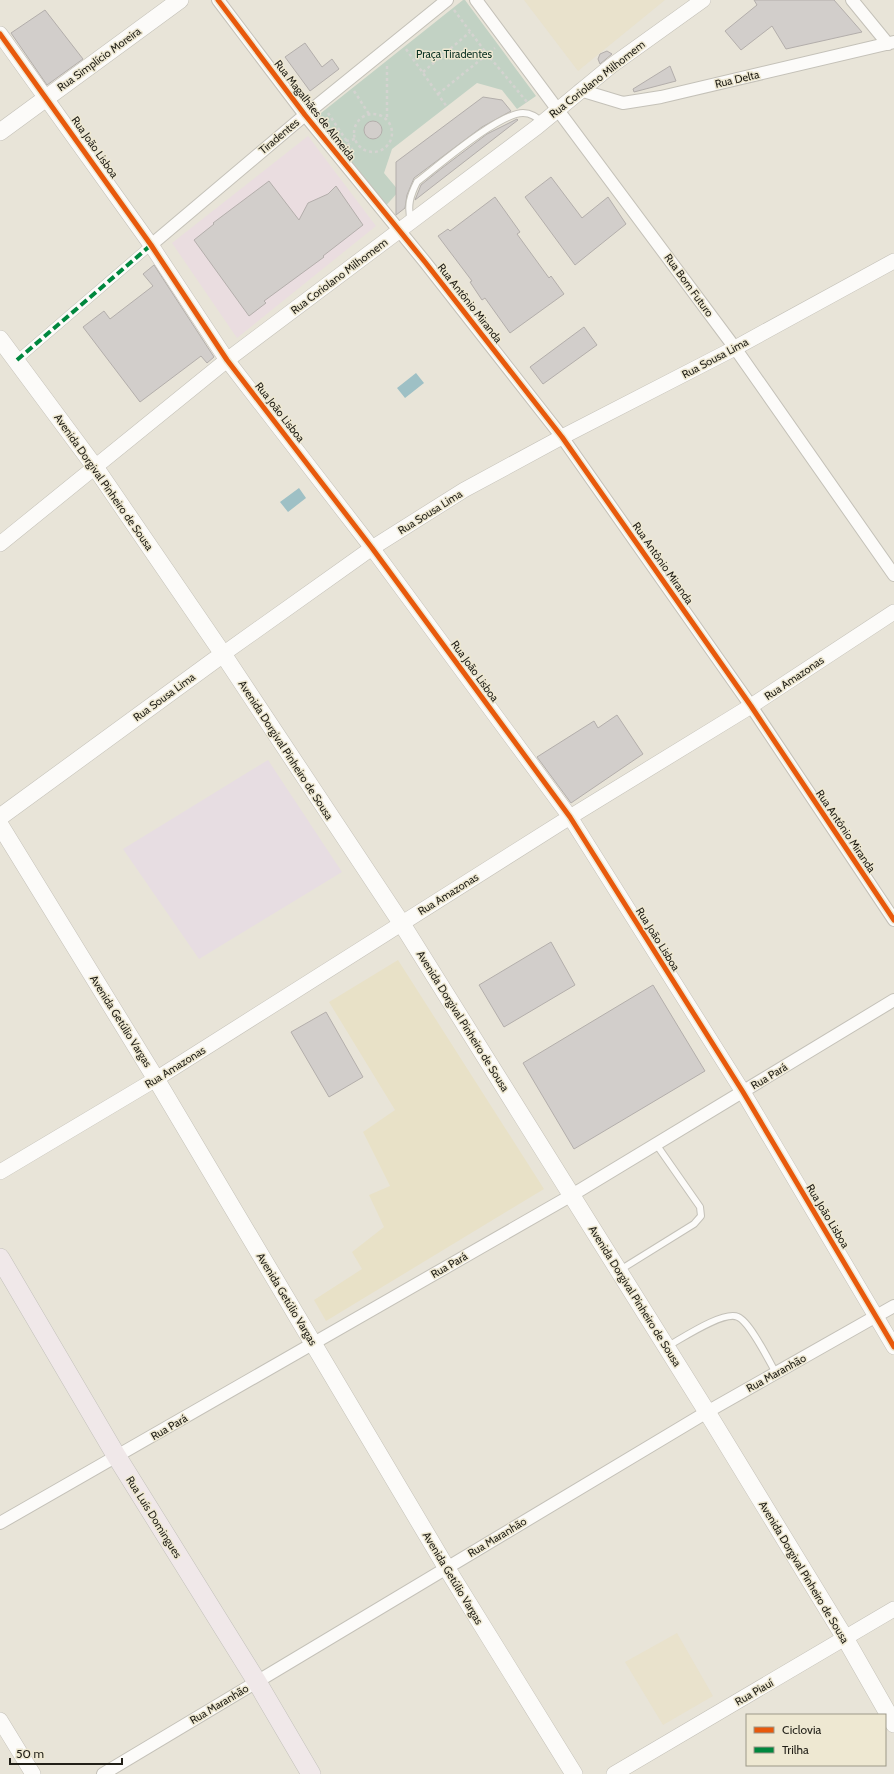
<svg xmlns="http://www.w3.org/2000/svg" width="894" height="1774" font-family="Cabin,sans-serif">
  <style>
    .commercial { fill: #eadde0 }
    .built { fill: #e9e2cc }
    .education { fill: #e7dde2 }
    .green { fill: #c2d2c4 }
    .sand { fill: #e8e1c7 }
    .water { fill: #9ec0c5 }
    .building { fill: #d2cecb; stroke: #b3aeab }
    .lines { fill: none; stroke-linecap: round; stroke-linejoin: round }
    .service-casing { stroke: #c4c1b8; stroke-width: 8 }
    .pedestrian-casing { stroke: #c4c1b8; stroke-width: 10 }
    .minor-casing { stroke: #c4c1b8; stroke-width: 14 }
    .tertiary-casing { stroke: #c4c1b8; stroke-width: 16 }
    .secondary-casing { stroke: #c4c1b8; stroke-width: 18 }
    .primary-casing { stroke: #c2c0ba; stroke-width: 20 }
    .path { stroke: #d4d3d0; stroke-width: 2.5; stroke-dasharray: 3 3; stroke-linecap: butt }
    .service { stroke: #fcfbf9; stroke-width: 6 }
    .pedestrian { stroke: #fcfbf9; stroke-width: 9 }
    .minor { stroke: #fcfbf9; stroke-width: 12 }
    .tertiary { stroke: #fcfbf9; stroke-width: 15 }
    .secondary { stroke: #fcfbf9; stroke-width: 17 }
    .primary { stroke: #f0e8e9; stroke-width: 19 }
    .quiet { stroke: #00873e; stroke-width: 4; stroke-dasharray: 8 4; stroke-linecap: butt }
    .cycleway-casing { stroke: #eee8d2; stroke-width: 8 }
    .cycleway { stroke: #e8590c; stroke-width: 5 }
    .labels { text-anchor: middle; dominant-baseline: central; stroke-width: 3; stroke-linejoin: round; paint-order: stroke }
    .park-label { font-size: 11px; fill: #0b3223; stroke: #eee8d2 }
    .street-label { font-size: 11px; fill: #211f17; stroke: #eee8d2 }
  </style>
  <rect width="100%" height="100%" fill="#e8e4d8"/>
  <!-- commercial -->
  <path class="commercial" d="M308,136L376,226L237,338L172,243Z"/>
  <!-- built -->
  <path class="built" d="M524,0H665L578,71Z
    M677,1633L713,1696L663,1725L625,1662Z"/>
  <!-- education -->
  <path class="education" d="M268,760L342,872L199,959L123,849Z"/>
  <!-- green -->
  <path class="green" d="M463,0H465L536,96L517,109L502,90L477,83L392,149L384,173L399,191L382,210L316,117Z"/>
  <!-- sand -->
  <path class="sand" d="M398,960L544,1189L326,1321L314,1300L362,1269L352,1252L384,1227L369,1195L390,1186L363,1132L395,1110L329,1002Z"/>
  <!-- water -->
  <path class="water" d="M416,373L424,383L405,398L397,388Z
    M299,488L306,498L288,512L280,502Z"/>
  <!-- building -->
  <path class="building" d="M754,0H834L862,32L786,49L772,26L741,50L725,31L757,5Z
    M45,10L83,59L47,85L11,33Z
    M305,43L322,67L332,59L339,69L310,91L285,57Z
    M607,51L612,54L600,64L598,59L600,54Z
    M670,66L676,81L634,92L633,89Z
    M483,97L502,100L511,111L482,127L414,178L407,195L405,208L396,215V162Z
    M517,119L518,120L415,200L421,185L442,168L487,134Z
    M364 130a9 9 0 1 1 18 0a9 9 0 1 1-18 0Z
    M551,177L582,218L608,197L626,224L575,265L525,197Z
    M269,181L299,220L308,203L328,194L336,186L363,225L323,256L324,257L264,301L266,303L249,316L194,240L214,224L213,223Z
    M495,197L520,232L517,234L549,278L551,276L564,294L510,333L485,298L482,300L470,282L472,281L438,236L448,229L450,231Z
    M154,265L214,357L207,363L201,356L140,402L83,327L104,311L110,319L153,286L143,274Z
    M584,327L597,345L543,384L530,367Z
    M617,715L643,754L571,803L537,757L594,721L598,728Z
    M551,942L575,985L504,1027L479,985Z
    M653,985L705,1071L574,1149L523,1063Z
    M326,1012L363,1077L329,1097L291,1032Z"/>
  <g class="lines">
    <!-- service casing -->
    <g class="service-casing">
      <path id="service" d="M411,221C407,206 410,196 417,182C438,166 499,113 523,113C531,113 536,117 542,122
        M620,1270L694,1224L701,1216L700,1207L656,1144
        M668,1346C681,1339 724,1310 738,1317C750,1322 769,1361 776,1373"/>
    </g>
    <!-- pedestrian casing -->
    <g class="pedestrian-casing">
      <path id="pedestrian" d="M17,360L151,245"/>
    </g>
    <!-- minor casing -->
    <g class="minor-casing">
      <path id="minor" d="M218,0L305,115L425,262L562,437L751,706L894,920
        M476,0L735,348L894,575
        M852,0L888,44
        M580,90L623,103L661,97L894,42
        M151,245L305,115L447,0
        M0,1523L572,1195L894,1000
        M103,1774L707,1412L894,1306"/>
    </g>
    <!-- tertiary casing -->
    <g class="tertiary-casing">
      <path id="tertiary" d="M0,34L151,245L227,360L372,548L570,817L743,1092L894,1347
        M0,544L227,360L537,127L611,66L703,0
        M223,654L372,548L464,490L562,437L735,348L894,261
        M0,1172L156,1079L570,817L751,706L894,612
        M0,1720L33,1774
        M614,1774L894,1609"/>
    </g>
    <!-- secondary casing -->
    <g class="secondary-casing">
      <path id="secondary" d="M0,132L180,0
        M0,339L95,467L223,654L402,924L707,1412L845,1638L894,1724
        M0,817L223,654
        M0,825L156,1079L446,1567L574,1774"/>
    </g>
    <!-- primary casing -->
    <g class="primary-casing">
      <path id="primary" d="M0,1258L117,1457L257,1682L311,1774"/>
    </g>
    <!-- path -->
    <path class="path" d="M454,10L487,54L527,102
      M406,49L447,107
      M387,66V119
      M423,72L470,32
      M354,91L369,114
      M438,94L495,48
      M328,113L352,149
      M354 133a19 19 0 1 1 38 0a19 19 0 1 1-38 0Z
      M346,141L355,139"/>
    <!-- service -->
    <use href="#service" class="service"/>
    <!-- pedestrian -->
    <use href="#pedestrian" class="pedestrian"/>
    <!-- minor -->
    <use href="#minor" class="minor"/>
    <!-- tertiary -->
    <use href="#tertiary" class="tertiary"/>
    <!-- secondary -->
    <use href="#secondary" class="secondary"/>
    <!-- primary -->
    <use href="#primary" class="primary"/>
    <!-- quiet -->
    <path class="quiet" d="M17,360L151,245"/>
    <!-- cycleway casing -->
    <g class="cycleway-casing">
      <path id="cycleway" d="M218,0L305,115L425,262L562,437L751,706L894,920
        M0,34L151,245L227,360L372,548L570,817L743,1092L894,1347"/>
    </g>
    <!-- cycleway -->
    <use href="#cycleway" class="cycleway"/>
  </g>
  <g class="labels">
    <!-- park labels -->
    <g class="park-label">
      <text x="454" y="54">Praça Tiradentes</text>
    </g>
    <!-- street labels -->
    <g class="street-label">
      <text transform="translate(99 59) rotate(-36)">Rua Simplício Moreira</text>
      <text transform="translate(597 79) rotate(-38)">Rua Coriolano Milhomem</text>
      <text transform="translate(737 79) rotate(-13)">Rua Delta</text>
      <text transform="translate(315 110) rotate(52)">Rua Magalhães de Almeida</text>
      <text transform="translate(279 136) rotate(-40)">Tiradentes</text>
      <text transform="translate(95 147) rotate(55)">Rua João Lisboa</text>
      <text transform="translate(339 276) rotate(-37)">Rua Coriolano Milhomem</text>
      <text transform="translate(689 285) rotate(54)">Rua Bom Futuro</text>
      <text transform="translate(470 303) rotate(52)">Rua Antônio Miranda</text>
      <text transform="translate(715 358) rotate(-28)">Rua Sousa Lima</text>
      <text transform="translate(280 412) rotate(52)">Rua João Lisboa</text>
      <text transform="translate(104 482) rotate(55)">Avenida Dorgival Pinheiro de Sousa</text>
      <text transform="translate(430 512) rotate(-32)">Rua Sousa Lima</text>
      <text transform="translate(663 563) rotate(55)">Rua Antônio Miranda</text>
      <text transform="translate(475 671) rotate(54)">Rua João Lisboa</text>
      <text transform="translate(794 678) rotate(-34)">Rua Amazonas</text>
      <text transform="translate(164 697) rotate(-36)">Rua Sousa Lima</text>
      <text transform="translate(286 750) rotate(57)">Avenida Dorgival Pinheiro de Sousa</text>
      <text transform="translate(846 831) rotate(56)">Rua Antônio Miranda</text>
      <text transform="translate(448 894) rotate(-32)">Rua Amazonas</text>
      <text transform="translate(658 939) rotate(58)">Rua João Lisboa</text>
      <text transform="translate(121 1021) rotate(58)">Avenida Getúlio Vargas</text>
      <text transform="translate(463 1021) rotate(58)">Avenida Dorgival Pinheiro de Sousa</text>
      <text transform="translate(175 1067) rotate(-32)">Rua Amazonas</text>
      <text transform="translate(769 1076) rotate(-31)">Rua Pará</text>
      <text transform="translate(828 1216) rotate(59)">Rua João Lisboa</text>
      <text transform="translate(449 1265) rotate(-30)">Rua Pará</text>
      <text transform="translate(635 1296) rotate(58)">Avenida Dorgival Pinheiro de Sousa</text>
      <text transform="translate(287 1299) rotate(59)">Avenida Getúlio Vargas</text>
      <text transform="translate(776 1373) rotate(-29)">Rua Maranhão</text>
      <text transform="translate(169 1427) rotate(-30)">Rua Pará</text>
      <text transform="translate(154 1517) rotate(58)">Rua Luís Domingues</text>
      <text transform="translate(497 1537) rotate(-31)">Rua Maranhão</text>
      <text transform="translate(804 1572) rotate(59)">Avenida Dorgival Pinheiro de Sousa</text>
      <text transform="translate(453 1578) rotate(59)">Avenida Getúlio Vargas</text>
      <text transform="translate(754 1692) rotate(-30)">Rua Piauí</text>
      <text transform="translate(219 1704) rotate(-31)">Rua Maranhão</text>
    </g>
  </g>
  <!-- legend -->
  <rect x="746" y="1714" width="140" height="52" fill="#eee8d2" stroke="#9c9887"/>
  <rect x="754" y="1727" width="20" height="6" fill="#e8590c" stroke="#9c9887"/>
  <text x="782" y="1734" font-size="12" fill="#211f17">Ciclovia</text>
  <rect x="754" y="1747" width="20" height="6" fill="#00873e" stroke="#9c9887"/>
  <text x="782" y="1754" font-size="12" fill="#211f17">Trilha</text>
  <!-- scale -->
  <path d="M10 1758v6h112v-6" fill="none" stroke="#211f17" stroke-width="2"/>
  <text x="16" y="1758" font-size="12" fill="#211f17" stroke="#eee8d2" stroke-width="3" paint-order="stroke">50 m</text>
</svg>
